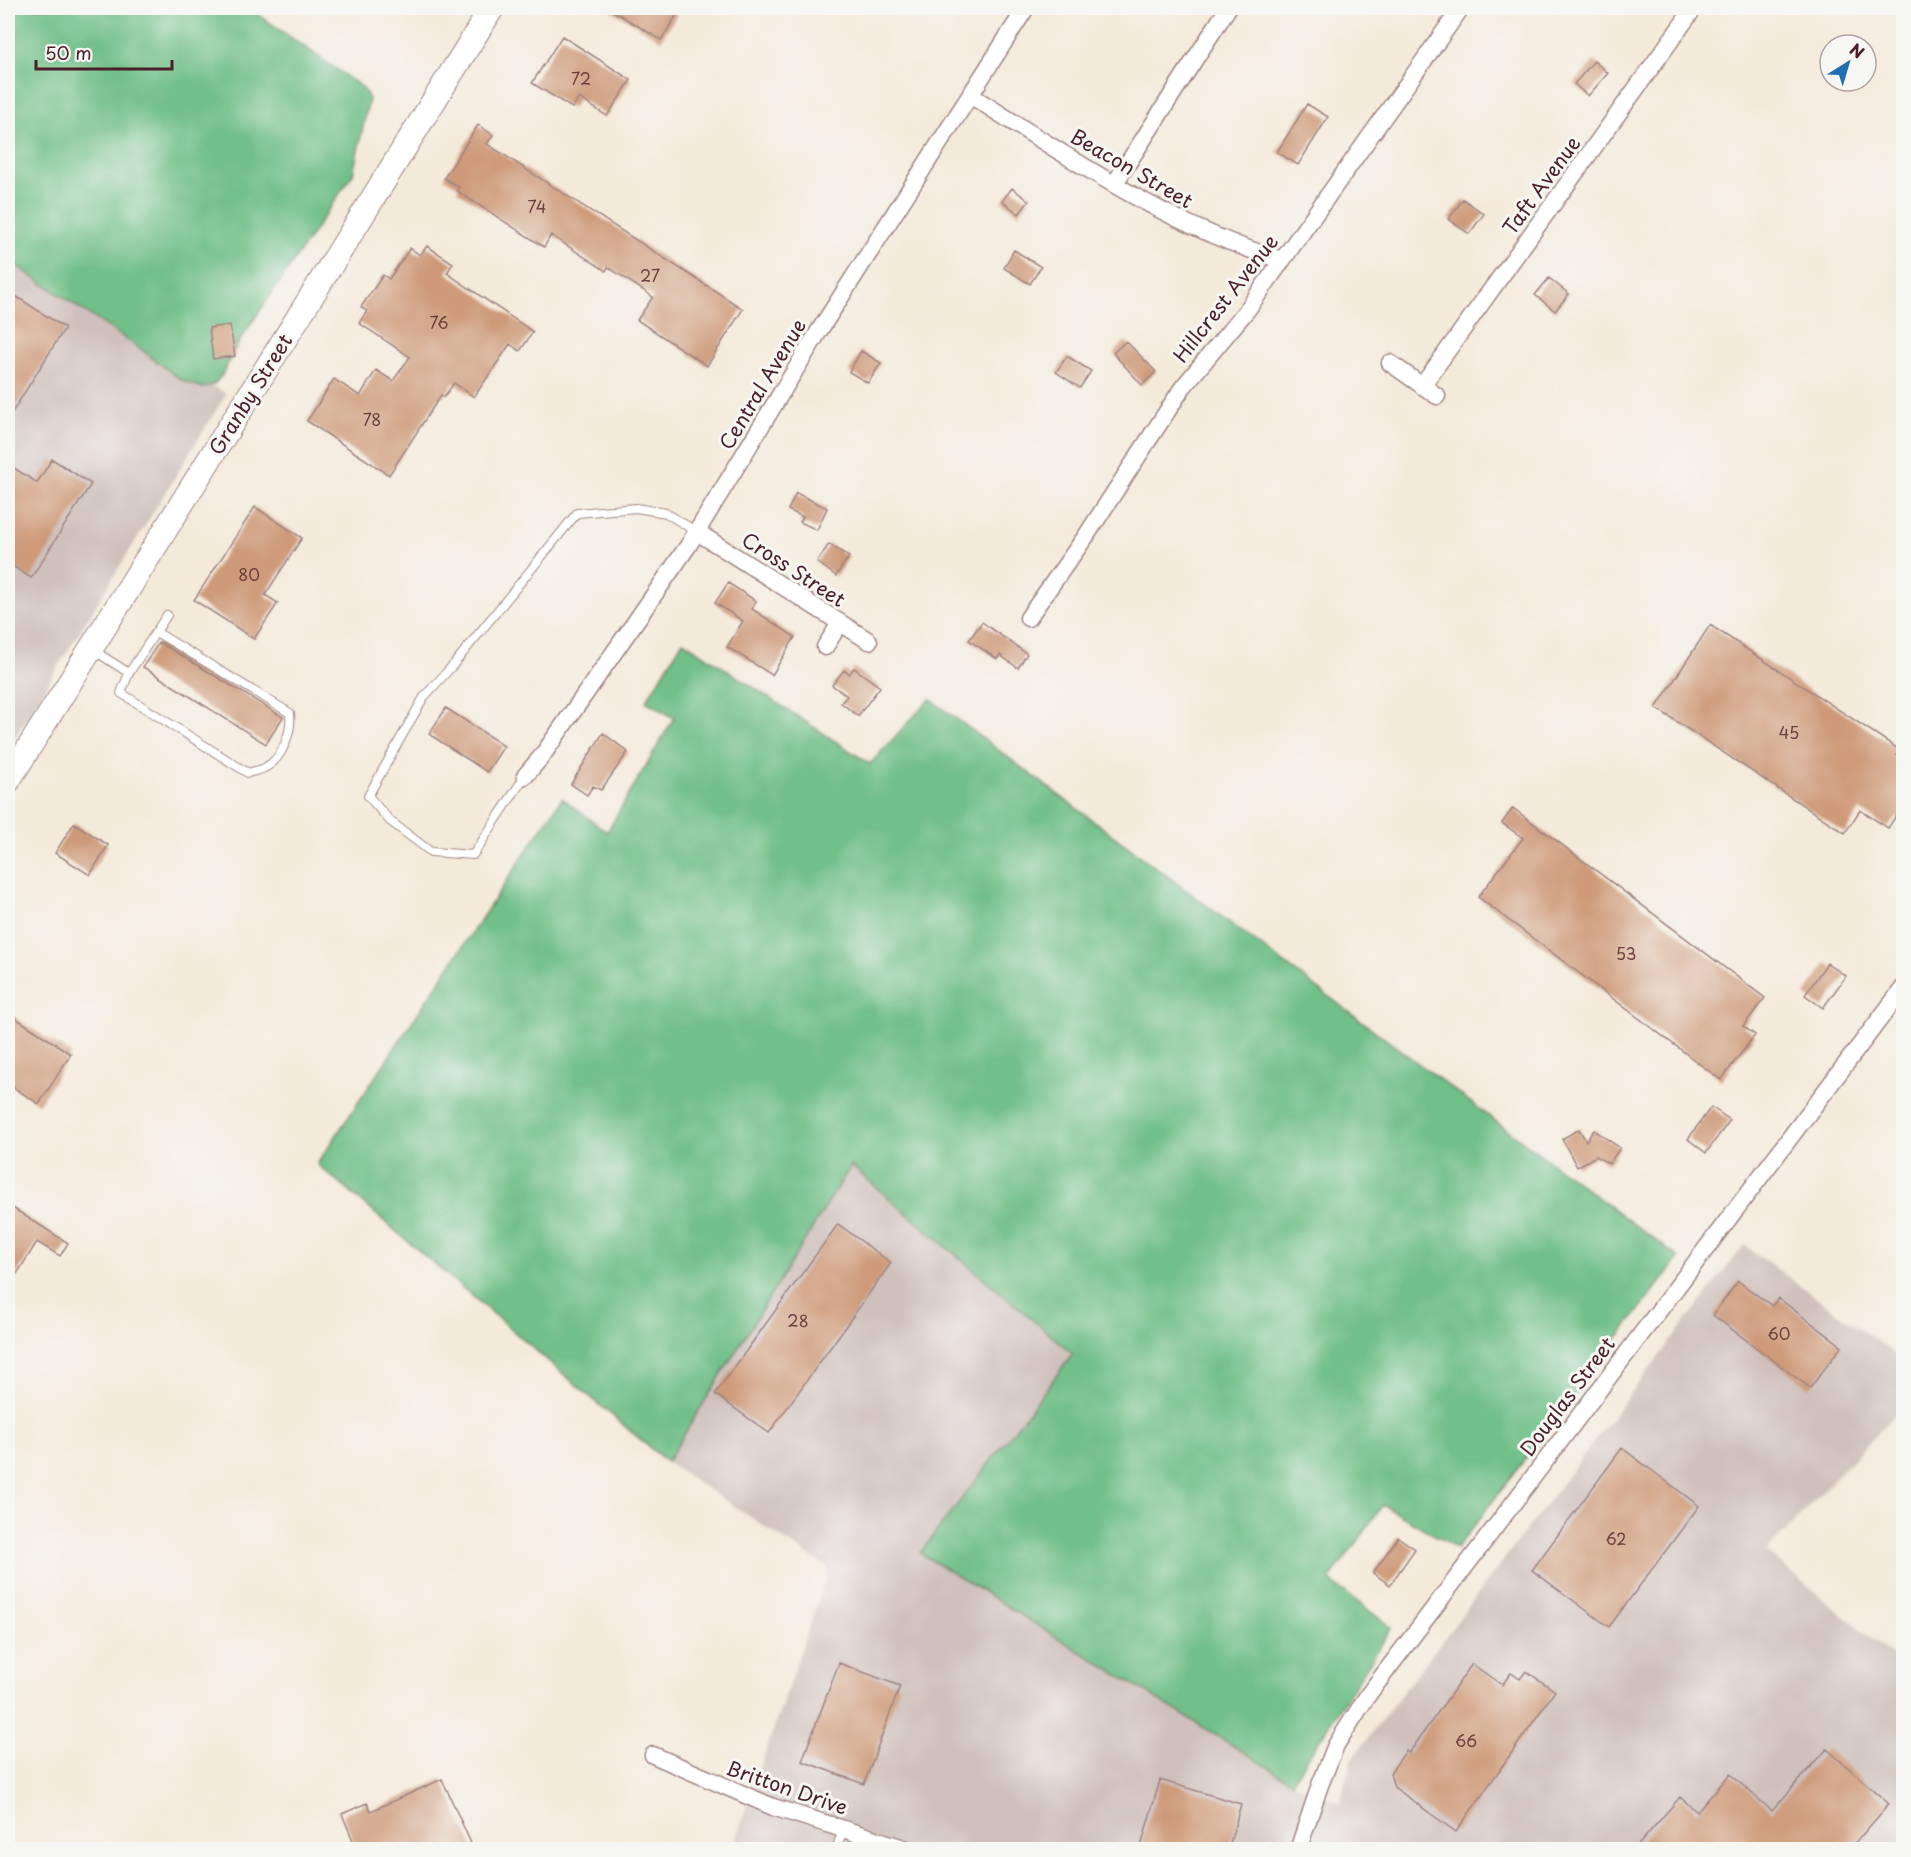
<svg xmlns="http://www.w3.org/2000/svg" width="1911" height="1857" font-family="'Playpen Sans',sans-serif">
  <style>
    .industrial { fill: #cfc0bb }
    .forest { fill: #71bf89; stroke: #5e6f5a; stroke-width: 1.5 }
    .building { fill: #ce9a79 }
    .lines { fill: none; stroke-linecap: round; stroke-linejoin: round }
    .service-casing { stroke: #9f8482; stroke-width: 10 }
    .minor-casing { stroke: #9f8482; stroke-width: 19 }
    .secondary-casing { stroke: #9f8482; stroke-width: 26 }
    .service { stroke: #fff; stroke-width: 8 }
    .minor { stroke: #fff; stroke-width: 16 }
    .secondary { stroke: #fff; stroke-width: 24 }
    .labels { text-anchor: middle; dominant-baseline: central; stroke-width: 6; stroke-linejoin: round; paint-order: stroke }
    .number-label { font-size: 16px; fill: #6b3e3e }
    .street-label { font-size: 20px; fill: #4a1f2b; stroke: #f6f6f2 }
  </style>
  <rect width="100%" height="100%" fill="#f6f6f2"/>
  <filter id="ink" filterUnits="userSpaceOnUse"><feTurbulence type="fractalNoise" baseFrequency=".0167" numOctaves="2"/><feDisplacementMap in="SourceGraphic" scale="12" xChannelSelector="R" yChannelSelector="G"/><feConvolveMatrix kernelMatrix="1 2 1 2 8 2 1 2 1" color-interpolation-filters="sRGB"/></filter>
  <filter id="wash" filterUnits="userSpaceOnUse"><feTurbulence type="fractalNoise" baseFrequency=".008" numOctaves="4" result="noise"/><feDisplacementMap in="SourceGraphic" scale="24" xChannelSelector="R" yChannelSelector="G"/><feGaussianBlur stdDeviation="1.35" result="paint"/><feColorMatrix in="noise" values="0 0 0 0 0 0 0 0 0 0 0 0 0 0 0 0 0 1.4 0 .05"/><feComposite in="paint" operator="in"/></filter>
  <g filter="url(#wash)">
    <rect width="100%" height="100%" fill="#f4eada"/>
    <!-- industrial -->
    <path class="industrial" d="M8,260L142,350L181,380L203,388L211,385L226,394L8,748Z
      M851,1165L1073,1354L921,1553L1292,1782L1340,1803L1351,1760L1744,1245L1903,1360V1406L1766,1552L1903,1664V1849H732L829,1569L667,1462Z"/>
    <!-- forest -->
    <path class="forest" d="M8,8H249L363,88L369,99L353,174L240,340L222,375L214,384L203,388L181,380L142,350L8,260Z
      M683,641L870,764L930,699L1679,1258L1457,1548L1383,1505L1329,1580L1392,1628L1292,1782L920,1553L1073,1354L851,1166L667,1462L317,1164L562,798L607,832L674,718L646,701Z"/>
    <g id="blocks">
      <!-- building -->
      <path class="building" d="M608,8H681L661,40Z
        M562,36L631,80L607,116L579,98L572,108L532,83Z
        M1594,61L1608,73L1588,96L1574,84Z
        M1307,104L1328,117L1298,165L1277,152Z
        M478,125L493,135L487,144L743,309L707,366L637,320L653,297L608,267L606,271L551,235L544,247L457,191L459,187L444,178Z
        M1012,188L1029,201L1019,214L1002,201Z
        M1463,199L1484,214L1469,234L1449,219Z
        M427,246L453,263L447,273L533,332L520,351L510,344L474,397L454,383L444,397L441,395L389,475L307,421L334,379L360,396L376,370L393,381L410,357L359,323L367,311L361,307L383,275L389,279L410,248L420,255Z
        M1014,250L1041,267L1030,284L1004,268Z
        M1549,278L1569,294L1555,311L1535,295Z
        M8,291L65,328L8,419Z
        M230,325L235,356L213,359L209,328Z
        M1126,341L1156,372L1142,385L1113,353Z
        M861,351L881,363L868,383L849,372Z
        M1067,356L1091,371L1080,388L1056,372Z
        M52,459L91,484L31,578L8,563V464L37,483Z
        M796,493L827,508L817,530L800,522L803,517L788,510Z
        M255,507L302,538L265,595L278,603L254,639L194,600Z
        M829,544L849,557L836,576L817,562Z
        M728,583L756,601L752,609L795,637L772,675L727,647L743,621L715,603Z
        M982,622L1027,654L1018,668L1000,655L997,659L969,640Z
        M1710,625L1900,750L1897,755L1904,759V821L1896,816L1888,828L1860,810L1845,833L1656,708Z
        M159,642L283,717L266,744L143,667Z
        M854,668L880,687L858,716L841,703L847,696L832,685L844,670L849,674Z
        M446,708L504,746L487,772L429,734Z
        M603,733L628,752L601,790L593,786L587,795L571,784Z
        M1513,808L1765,998L1743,1026L1755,1035L1721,1080L1478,897L1523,838L1502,823Z
        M74,823L108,845L90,875L55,853Z
        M1827,963L1846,976L1823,1008L1805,995Z
        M8,1013L71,1054L39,1104L8,1084Z
        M1711,1107L1730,1120L1706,1153L1688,1139Z
        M1579,1129L1586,1141L1594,1130L1620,1148L1609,1164L1596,1156L1577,1167L1562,1139Z
        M8,1205L68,1243L60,1256L37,1242L8,1288Z
        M838,1224L891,1263L769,1433L715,1394Z
        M1738,1281L1772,1306L1778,1298L1842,1346L1810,1388L1713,1315Z
        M1622,1448L1699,1506L1609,1627L1532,1570Z
        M1398,1537L1415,1549L1390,1585L1373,1573Z
        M839,1663L900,1686L864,1784L802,1761Z
        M1472,1664L1502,1685L1511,1673L1520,1679L1526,1671L1555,1691L1456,1832L1394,1787L1390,1773L1406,1751L1409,1753Z
        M1827,1749L1889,1804L1849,1850H1634L1680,1797L1697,1812L1730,1774L1772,1811Z
        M442,1779L474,1850H357L342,1814L367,1803L371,1811Z
        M1160,1780L1241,1804L1228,1850H1140Z"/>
    </g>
  </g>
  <g filter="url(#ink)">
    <use href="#blocks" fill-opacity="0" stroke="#9f8482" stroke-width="1.5"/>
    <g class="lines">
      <!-- service casing -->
      <g class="service-casing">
        <path id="service" d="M93,650L129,673L121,693L248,773C254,771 262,770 266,767C283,758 292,731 290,713L156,632
          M129,673L167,615
          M525,776L473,855L431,852L390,821L368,796L424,697L454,664L577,513L636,508L666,513L697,532
          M836,1850L843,1829"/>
      </g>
      <!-- minor casing -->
      <g class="minor-casing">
        <path id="minor" d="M970,95C1069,157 1169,227 1282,260
          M1115,183L1228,8
          M1390,363L1437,396
          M1422,386L1694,8
          M697,532L869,641
          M1028,618L1086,536L1183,387L1247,310L1461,8
          M825,647L840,623
          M525,776L542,756L688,546L819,331L1026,8
          M653,1755L773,1807L910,1850
          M1298,1850L1320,1785L1336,1745L1368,1695L1904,987"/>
      </g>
      <!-- secondary casing -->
      <g class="secondary-casing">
        <path id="secondary" d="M8,781L492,8"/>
      </g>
      <!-- service -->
      <use href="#service" class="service"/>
      <!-- minor -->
      <use href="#minor" class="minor"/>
      <!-- secondary -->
      <use href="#secondary" class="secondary"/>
    </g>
  </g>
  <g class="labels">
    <!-- number labels -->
    <g class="number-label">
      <text x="581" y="78">72</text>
      <text x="537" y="206">74</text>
      <text x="650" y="275">27</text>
      <text x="439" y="322">76</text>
      <text x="372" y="419">78</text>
      <text x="249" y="574">80</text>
      <text x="1789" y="732">45</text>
      <text x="1626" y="953">53</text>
      <text x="798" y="1320">28</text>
      <text x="1779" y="1333">60</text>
      <text x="1616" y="1538">62</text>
      <text x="1466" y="1740">66</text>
    </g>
    <!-- street labels -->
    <g class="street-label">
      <text transform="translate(1132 168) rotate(30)">Beacon Street</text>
      <text transform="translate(1541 185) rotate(-54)">Taft Avenue</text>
      <text transform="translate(1225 298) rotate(-52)">Hillcrest Avenue</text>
      <text transform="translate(762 384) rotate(-59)">Central Avenue</text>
      <text transform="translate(250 394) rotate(-58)">Granby Street</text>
      <text transform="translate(794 569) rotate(33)">Cross Street</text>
      <text transform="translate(1567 1396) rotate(-53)">Douglas Street</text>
      <text transform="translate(787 1787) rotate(19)">Britton Drive</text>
    </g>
  </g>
  <!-- margin -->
  <rect width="1911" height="1857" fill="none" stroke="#f6f6f2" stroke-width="30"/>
  <!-- north arrow -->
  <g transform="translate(1848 63) rotate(37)"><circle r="28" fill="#f6f6f2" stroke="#b1a0a2" stroke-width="1.5"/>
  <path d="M0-4.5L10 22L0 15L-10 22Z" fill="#1f6fb2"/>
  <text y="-9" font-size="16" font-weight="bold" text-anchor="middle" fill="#4a1f2b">N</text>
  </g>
  <!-- scale -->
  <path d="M36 60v9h136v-9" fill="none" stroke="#4a1f2b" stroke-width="3"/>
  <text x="45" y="60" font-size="18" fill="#4a1f2b" stroke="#f6f6f2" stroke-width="4.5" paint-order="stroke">50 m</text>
</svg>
